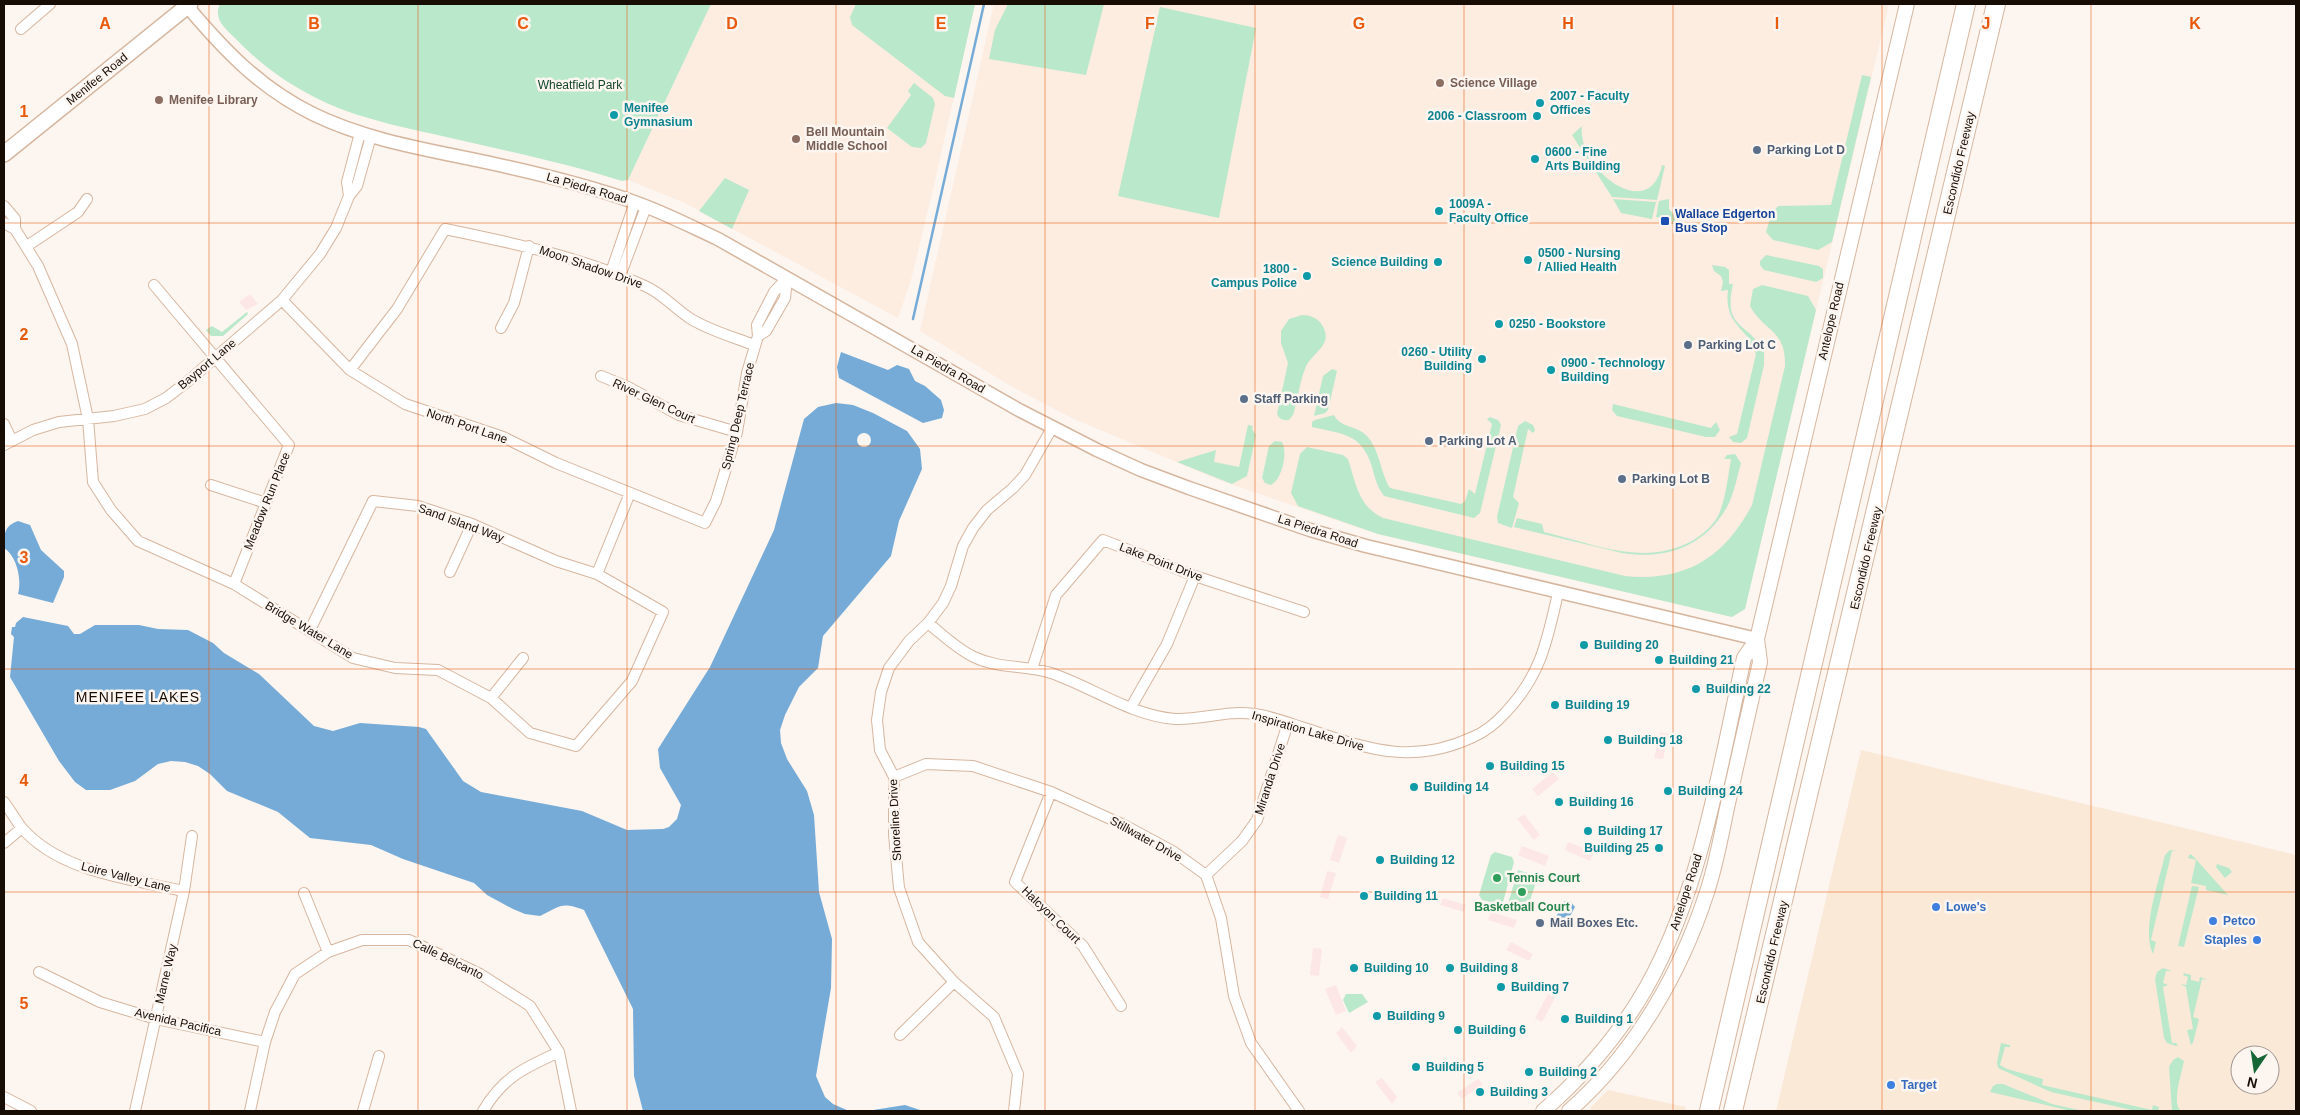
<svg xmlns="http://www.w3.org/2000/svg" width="2300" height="1115" font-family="Arial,sans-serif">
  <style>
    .commercial { fill: #fbe9d8; fill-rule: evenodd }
    .industrial { fill: #fde7e6 }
    .built { fill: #fdece0 }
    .green { fill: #bae8cb }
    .water { fill: #75abd6 }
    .pier { fill: #fcf5f0 }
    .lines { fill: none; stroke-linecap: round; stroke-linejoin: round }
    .stream { stroke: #75abd6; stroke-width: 2.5 }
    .minor-casing { stroke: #d7b69f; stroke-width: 12 }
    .tertiary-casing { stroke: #d7b69f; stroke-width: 15 }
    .secondary-casing { stroke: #d7b69f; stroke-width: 16 }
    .primary-casing { stroke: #d7b69f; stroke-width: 18 }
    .motorway-casing { stroke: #d7b69f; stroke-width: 20 }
    .minor { stroke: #fff; stroke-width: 10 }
    .tertiary { stroke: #fff; stroke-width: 12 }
    .secondary { stroke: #fff; stroke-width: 14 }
    .primary { stroke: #fff; stroke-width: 15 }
    .motorway { stroke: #fff; stroke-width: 18 }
    .grid { fill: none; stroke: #e8590c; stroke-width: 1; stroke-opacity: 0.55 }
    .education-dot { fill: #8d6e63; stroke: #fcf5f0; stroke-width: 2 }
    .culture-dot { fill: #0f9aa8; stroke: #fcf5f0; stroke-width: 2 }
    .service-dot { fill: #5c6f8a; stroke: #fcf5f0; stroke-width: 2 }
    .transit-dot { fill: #1a4fb4; stroke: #fcf5f0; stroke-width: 2 }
    .leisure-dot { fill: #2e9e5b; stroke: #fcf5f0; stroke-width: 2 }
    .shop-dot { fill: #3f7fe0; stroke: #fcf5f0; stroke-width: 2 }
    .labels { text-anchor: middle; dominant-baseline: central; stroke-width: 5; stroke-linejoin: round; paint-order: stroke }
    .street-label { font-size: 12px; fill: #180d05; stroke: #fcf5f0 }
    .education-label { font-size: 12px; font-weight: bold; fill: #785e54; stroke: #fcf5f0; text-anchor: start }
    .park-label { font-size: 12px; fill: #15452b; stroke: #fcf5f0 }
    .culture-label { font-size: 12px; font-weight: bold; fill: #0d838f; stroke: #fcf5f0; text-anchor: start }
    .service-label { font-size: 12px; font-weight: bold; fill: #4e5e75; stroke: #fcf5f0; text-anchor: start }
    .transit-label { font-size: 12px; font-weight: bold; fill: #164399; stroke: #fcf5f0; text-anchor: start }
    .leisure-label { font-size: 12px; font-weight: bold; fill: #27864d; stroke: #fcf5f0; text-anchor: start }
    .shop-label { font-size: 12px; font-weight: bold; fill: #366cbe; stroke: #fcf5f0; text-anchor: start }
    .neighbourhood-label { font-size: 14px; letter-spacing: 1px; fill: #180d05; stroke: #fcf5f0 }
    .grid-label { font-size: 16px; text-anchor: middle; font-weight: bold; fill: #e8590c; stroke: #fcf5f0; stroke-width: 5; stroke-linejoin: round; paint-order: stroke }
  </style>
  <rect width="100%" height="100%" fill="#fcf5f0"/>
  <!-- commercial -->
  <path class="commercial" d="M1861,750L2296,855V1111H1776ZM2240,1055H2270V1085H2240Z
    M1608,1090L1686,1107L1685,1111H1589L1592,1106Z"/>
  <!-- industrial -->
  <path class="industrial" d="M250,294L258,304L246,310L239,302Z
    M1660,732L1669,734L1663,759L1654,758Z
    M1553,772L1559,779L1538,796L1532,789Z
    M1524,814L1540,835L1534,840L1517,819Z
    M1338,835L1347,838L1339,863L1330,860Z
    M1568,842L1594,852L1590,861L1565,850Z
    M1522,846L1549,856L1545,866L1518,855Z
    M1327,871L1336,873L1328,899L1320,897Z
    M1443,898L1466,905L1464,912L1440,905Z
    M1491,912L1517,920L1514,928L1488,920Z
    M1511,942L1533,954L1529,961L1506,950Z
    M1313,948L1322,949L1319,976L1310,975Z
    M1336,985L1346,1011L1336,1015L1325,989Z
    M1548,994L1555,998L1542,1022L1535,1018Z
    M1342,1027L1357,1046L1351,1053L1336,1033Z
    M1382,1078L1397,1097L1392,1104L1375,1082Z
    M1478,1079L1483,1084L1462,1099L1457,1093Z"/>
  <!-- built -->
  <path class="built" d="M711,4H975L933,189L911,280L898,318L685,203L628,180Z
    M994,4H1889L1745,609L1732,617L1378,534L1347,524L1219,480L1072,418L1016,389L920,331Z"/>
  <!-- green -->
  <path class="green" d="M220,4H711L628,180L622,181C563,162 502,150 442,136C416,130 390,125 365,117C316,103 270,75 235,38C225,28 213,19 220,4Z
    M856,4H975L954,98L945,96L852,25L850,17Z
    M1008,4H1104L1086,75L989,59L995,30Z
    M1160,7L1256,28L1219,218L1118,196Z
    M1862,75L1871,77L1832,242L1818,250L1773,240L1766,232L1771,215L1778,206L1831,205Z
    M914,83L933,98L935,104L926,143L921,148L912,147L887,128L911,95L908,91Z
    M1582,126C1576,167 1649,226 1662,165L1665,166L1657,200L1612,197L1572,135Z
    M725,178L749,190L732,229L699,211Z
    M1613,199L1656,202L1652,219L1621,213Z
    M1669,199V209L1674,215L1682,219L1684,227L1672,224V221L1656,217L1659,201Z
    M1766,255L1819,266L1823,269V278L1816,282L1764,270L1760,265V261Z
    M1712,265L1725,267L1729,270V284H1733C1722,331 1750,321 1764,353V365L1747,438L1741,443L1733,442L1729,437L1737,434L1756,354L1754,350H1748L1751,340C1735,324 1725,314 1728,290L1721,291L1723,282L1721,276L1714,271Z
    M1762,285L1808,296L1816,310L1745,609L1732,617L1378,534L1298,506L1291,493L1300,454L1307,447L1343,455L1348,459C1356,483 1358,506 1383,518L1625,576C1685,582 1724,558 1752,505L1785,366C1786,329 1764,332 1750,306L1753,289Z
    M247,312L248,314L223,336H211L206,330L212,326L222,332Z
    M1302,315C1310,315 1318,318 1322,325C1335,346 1310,353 1305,369C1299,384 1298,400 1293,415L1289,420C1283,421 1279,419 1277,414L1288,363L1281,343V331L1289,319Z
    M1332,369L1337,371L1328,410L1325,413L1314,416L1323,376Z
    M1613,404L1711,428L1716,422L1720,430L1715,437H1706L1617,416L1612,410Z
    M1334,415C1341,428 1355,425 1366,435C1380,449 1380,472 1390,488L1461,504L1465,501L1469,489L1475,494L1492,424L1487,419L1490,417L1498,420L1501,425L1480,513L1474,518L1384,496C1377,487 1375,478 1372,467C1362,433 1342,434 1312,427V422L1315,420Z
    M1525,421L1533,425L1535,430L1533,433L1528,429L1513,497L1519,503L1512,528L1498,523L1497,517L1518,426Z
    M1248,425L1253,426L1252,429L1256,435L1247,476L1232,484L1177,462L1216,450L1214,462L1239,467Z
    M1275,441L1282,442C1288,452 1282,480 1271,485L1265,483L1262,478L1269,446Z
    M1735,454L1741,463C1737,477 1734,494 1727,507C1704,547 1666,560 1622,553L1514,527L1517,518L1542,524L1544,532C1595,544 1643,567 1692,541C1702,535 1714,525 1719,514C1726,497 1728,476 1731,459H1724L1727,455Z
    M2170,850L2177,851H2172L2151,940L2156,942L2153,954C2141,930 2159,881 2165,855Z
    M1495,852L1512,857L1514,862L1503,902L1498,904L1482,900L1479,895L1491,855Z
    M2190,854L2192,855L2228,895L2206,890V886L2191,883L2196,860L2188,858Z
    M2217,864L2229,868L2232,872L2225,878L2216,867Z
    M1518,870L1538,876L1526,913L1507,907Z
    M2192,886L2199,887L2184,947L2178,946Z
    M2163,968L2172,971H2166L2163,983L2168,985L2163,987L2172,1043H2176L2178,1045L2176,1046L2167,1043L2164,1038L2155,979L2157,972Z
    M2184,973L2191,975V980L2199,982L2200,977L2208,980L2202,979L2193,1017L2199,1019L2193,1043L2191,1045L2187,1030L2193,1029L2186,987L2180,984L2186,985L2188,977L2183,975Z
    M1346,994H1362L1368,1002L1349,1013L1343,1000Z
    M2001,1043L2010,1045V1047H2005L2000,1065L2007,1069L2043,1079L2042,1085L2152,1110L2153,1105L2159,1107L2158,1111H2136L2051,1092L1998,1068L1997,1062Z
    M2178,1057L2184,1061C2182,1073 2171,1103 2181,1111H2172L2169,1067L2173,1060Z
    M1997,1084H2003L2052,1104L2083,1111H2071L1990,1092L1993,1086Z"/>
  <!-- water -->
  <path class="water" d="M841,352L888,370L897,365L909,369L915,381L925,386L941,400L944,410L942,418L923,423L839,378L837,367Z
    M836,403L853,405L873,413L907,431L920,449L922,469L899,521L891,556L823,636L818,668L799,687L785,715L780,730L781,743L787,759L807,791L814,815L819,892L832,939L831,988L816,1076L825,1097L833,1104L849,1111H643L634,1076L633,1009L584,910C560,901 560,907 540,916L525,914L513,909L487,895L474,883L403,859L371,845L310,838L278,812L227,791L210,774L198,766L185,762L171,761L158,764L135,781L110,790H86L75,782L59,761L10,677L14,637L11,634L12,627H15L16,623L23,617L68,626L74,634H80L95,625H139L158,629L188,630L213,643L224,653L259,674L314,726L333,731L360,723L419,727L426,729L463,781L481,792L582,811L627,830L663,829L669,827L677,819L681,805L660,768L658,749L710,667L774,530L804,419L818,407Z
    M18,521L30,525L41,550L64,571V577L53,603L18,594C22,580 17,556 4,548C4,534 4,526 18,521Z
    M1564,901H1570L1575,907L1565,925L1556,923L1555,919Z
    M905,1105L923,1111H867Z"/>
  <!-- pier -->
  <path class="pier" d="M857 440a7 7 0 1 1 14 0a7 7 0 1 1-14 0Z"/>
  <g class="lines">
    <!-- stream -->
    <path class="stream" d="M913,319L984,4"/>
    <!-- minor casing -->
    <g class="minor-casing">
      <path id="minor" d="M21,29L50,4
        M349,196L347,182L360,133
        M4,206L15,219V229
        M4,223L15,229L38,266L72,344L88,419L93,482L111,510L138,541L234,584L353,658L395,668L438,670L491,698L530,733L576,746L632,681L663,612L597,574L556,561L472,524L418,506L373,501L310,630
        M27,246L78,212L87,199
        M611,272L635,202
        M620,276L646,207
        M154,285L289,445L234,584
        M282,300L350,370L405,404L503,437L556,463L705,523L716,501L737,432L747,373L758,336L757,325L774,292L787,278
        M501,328L514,303L529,246
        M758,336L766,331L785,298L787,278
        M350,370L397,309L445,229C513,243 581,257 645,286C662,293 675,309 691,319C711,331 733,337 754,345
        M601,376L628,387L679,415L737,432
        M4,424L12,441
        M4,445L33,430L59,422L114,416L145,409L166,398L187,382L282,300L320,254L336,228L349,196L357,186L371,136
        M211,485L266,503
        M450,572L472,524
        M597,574L630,493
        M928,623C943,635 957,649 974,657C999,669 1026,665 1051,673C1092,687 1132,716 1175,719C1202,720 1227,710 1254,714C1270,716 1286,722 1301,727C1364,747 1409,767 1473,737C1485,732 1497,722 1506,712C1541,675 1547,641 1558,593
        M1032,669L1056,595L1103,540L1195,576L1304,612
        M491,698L523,658
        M1131,707L1167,644L1195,576
        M894,777L926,764L973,766L1051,792L1126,826L1174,852L1206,875L1221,918L1234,996L1251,1043L1299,1111
        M1051,792L1015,882L1083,946L1121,1006
        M4,802C10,810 15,819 21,827C59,872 130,879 184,891
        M4,843L22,828
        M1206,875L1242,841L1257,820L1288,723
        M304,893L328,952
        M39,972L100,1002L156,1019L265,1042
        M900,1035L954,982
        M4,1097L31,1111
        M135,1111L184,891L192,836
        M250,1111L265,1042L275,1012L295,974L328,952L362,940H409L480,974L530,1006L559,1052L571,1111
        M363,1111L379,1056
        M483,1111C503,1077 524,1068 559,1052
        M1014,1111L1018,1074L994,1017L954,982L918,942L899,888L894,834V777L880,750L877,720L881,692L889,668L909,641L928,623L943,603L951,586L963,546L973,528L987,510L1013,488L1025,475L1052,428"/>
    </g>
    <!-- tertiary casing -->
    <g class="tertiary-casing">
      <path id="tertiary" d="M187,6C224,50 260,88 313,114C370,142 437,151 499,165C544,175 590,186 634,202C663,212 690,226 718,239L1019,410L1097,450L1141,470L1189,488L1310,530L1366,546L1757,639"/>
    </g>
    <!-- secondary casing -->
    <g class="secondary-casing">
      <path id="secondary" d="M1543,1111C1579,1080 1611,1044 1637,1003C1699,905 1719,770 1744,658L1757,639L1907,4
        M1569,1111C1634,1054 1681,973 1707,892C1717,862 1722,830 1729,799C1739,753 1750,708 1760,662L1757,639"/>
    </g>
    <!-- primary casing -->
    <g class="primary-casing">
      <path id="primary" d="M4,154L190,4"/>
    </g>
    <!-- motorway casing -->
    <g class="motorway-casing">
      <path id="motorway" d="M1709,1111L1966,4
        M1733,1111L1996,4"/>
    </g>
    <!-- minor -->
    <use href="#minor" class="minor"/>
    <!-- tertiary -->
    <use href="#tertiary" class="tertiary"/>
    <!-- secondary -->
    <use href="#secondary" class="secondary"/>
    <!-- primary -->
    <use href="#primary" class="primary"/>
    <!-- motorway -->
    <use href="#motorway" class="motorway"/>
  </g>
  <!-- grid -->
  <path class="grid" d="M209,4V1111M418,4V1111M627,4V1111M836,4V1111M1045,4V1111M1255,4V1111M1464,4V1111M1673,4V1111M1882,4V1111M2091,4V1111M4,223H2296M4,446H2296M4,669H2296M4,892H2296"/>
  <!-- markers -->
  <g class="education-dot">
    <circle cx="1440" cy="83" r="5"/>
    <circle cx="159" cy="100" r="5"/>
    <circle cx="796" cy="139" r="5"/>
  </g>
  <g class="culture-dot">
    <circle cx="1540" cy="103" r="5"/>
    <circle cx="614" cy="115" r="5"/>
    <circle cx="1537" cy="116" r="5"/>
    <circle cx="1535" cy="159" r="5"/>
    <circle cx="1439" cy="211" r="5"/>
    <circle cx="1528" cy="260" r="5"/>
    <circle cx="1438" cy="262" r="5"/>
    <circle cx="1307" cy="276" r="5"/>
    <circle cx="1499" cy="324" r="5"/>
    <circle cx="1482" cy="359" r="5"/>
    <circle cx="1551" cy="370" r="5"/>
    <circle cx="1584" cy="645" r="5"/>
    <circle cx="1659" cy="660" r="5"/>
    <circle cx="1696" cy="689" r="5"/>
    <circle cx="1555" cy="705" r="5"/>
    <circle cx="1608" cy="740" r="5"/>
    <circle cx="1490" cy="766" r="5"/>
    <circle cx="1414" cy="787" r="5"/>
    <circle cx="1668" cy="791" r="5"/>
    <circle cx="1559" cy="802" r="5"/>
    <circle cx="1588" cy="831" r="5"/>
    <circle cx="1659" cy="848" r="5"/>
    <circle cx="1380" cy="860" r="5"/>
    <circle cx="1364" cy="896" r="5"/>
    <circle cx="1354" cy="968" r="5"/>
    <circle cx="1450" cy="968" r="5"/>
    <circle cx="1501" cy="987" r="5"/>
    <circle cx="1377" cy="1016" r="5"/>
    <circle cx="1565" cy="1019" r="5"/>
    <circle cx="1458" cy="1030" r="5"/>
    <circle cx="1416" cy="1067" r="5"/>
    <circle cx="1529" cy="1072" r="5"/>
    <circle cx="1480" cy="1092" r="5"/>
  </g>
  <g class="service-dot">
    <circle cx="1757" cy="150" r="5"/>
    <circle cx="1688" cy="345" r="5"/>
    <circle cx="1244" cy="399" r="5"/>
    <circle cx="1429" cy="441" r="5"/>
    <circle cx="1622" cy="479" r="5"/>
    <circle cx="1540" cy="923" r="5"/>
  </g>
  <rect class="transit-dot" x="1660" y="216" width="10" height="10" rx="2.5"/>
  <g class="leisure-dot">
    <circle cx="1497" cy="878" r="5"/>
    <circle cx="1522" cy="892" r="5"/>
  </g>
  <g class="shop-dot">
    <circle cx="1936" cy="907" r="5"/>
    <circle cx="2213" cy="921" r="5"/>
    <circle cx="2257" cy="940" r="5"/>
    <circle cx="1891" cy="1085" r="5"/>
  </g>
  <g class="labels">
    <!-- street labels -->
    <g class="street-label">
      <text transform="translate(97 79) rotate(-39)">Menifee Road</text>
      <text transform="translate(1959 163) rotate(-77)">Escondido Freeway</text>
      <text transform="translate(587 188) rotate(16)">La Piedra Road</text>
      <text transform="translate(591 267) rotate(19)">Moon Shadow Drive</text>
      <text transform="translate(1831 321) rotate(-77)">Antelope Road</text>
      <text transform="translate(207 364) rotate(-40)">Bayport Lane</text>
      <text transform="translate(948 369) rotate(30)">La Piedra Road</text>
      <text transform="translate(654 401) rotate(25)">River Glen Court</text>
      <text transform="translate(738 416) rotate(-77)">Spring Deep Terrace</text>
      <text transform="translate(467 426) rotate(19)">North Port Lane</text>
      <text transform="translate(267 501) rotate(-68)">Meadow Run Place</text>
      <text transform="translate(461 523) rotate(20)">Sand Island Way</text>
      <text transform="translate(1318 531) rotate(18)">La Piedra Road</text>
      <text transform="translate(1866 558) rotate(-77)">Escondido Freeway</text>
      <text transform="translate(1161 562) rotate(21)">Lake Point Drive</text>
      <text transform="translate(309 630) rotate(31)">Bridge Water Lane</text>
      <text transform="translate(1308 731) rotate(16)">Inspiration Lake Drive</text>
      <text transform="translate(1270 779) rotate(-72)">Miranda Drive</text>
      <text transform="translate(895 820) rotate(-93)">Shoreline Drive</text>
      <text transform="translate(1146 839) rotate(29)">Stillwater Drive</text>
      <text transform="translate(126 877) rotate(14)">Loire Valley Lane</text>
      <text transform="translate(1686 892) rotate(-72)">Antelope Road</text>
      <text transform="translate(1051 915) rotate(44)">Halcyon Court</text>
      <text transform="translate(1772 952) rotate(-77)">Escondido Freeway</text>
      <text transform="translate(448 959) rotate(26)">Calle Belcanto</text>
      <text transform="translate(166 974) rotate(-77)">Marne Way</text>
      <text transform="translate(178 1022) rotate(13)">Avenida Pacifica</text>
    </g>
    <!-- education labels -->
    <g class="education-label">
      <text x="1450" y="83">Science Village</text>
      <text x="169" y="100">Menifee Library</text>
      <text x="806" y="132">Bell Mountain<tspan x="806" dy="14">Middle School</tspan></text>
    </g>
    <!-- park labels -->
    <g class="park-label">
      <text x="580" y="85">Wheatfield Park</text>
    </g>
    <!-- culture labels -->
    <g class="culture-label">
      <text x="1550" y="96">2007 - Faculty<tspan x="1550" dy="14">Offices</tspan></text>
      <text x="624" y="108">Menifee<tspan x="624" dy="14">Gymnasium</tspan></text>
      <text x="1527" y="116" text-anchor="end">2006 - Classroom</text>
      <text x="1545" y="152">0600 - Fine<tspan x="1545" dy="14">Arts Building</tspan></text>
      <text x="1449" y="204">1009A -<tspan x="1449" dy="14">Faculty Office</tspan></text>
      <text x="1538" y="253">0500 - Nursing<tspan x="1538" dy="14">/ Allied Health</tspan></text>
      <text x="1428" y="262" text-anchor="end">Science Building</text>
      <text x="1297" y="269" text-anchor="end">1800 -<tspan x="1297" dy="14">Campus Police</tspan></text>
      <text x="1509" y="324">0250 - Bookstore</text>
      <text x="1472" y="352" text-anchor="end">0260 - Utility<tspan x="1472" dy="14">Building</tspan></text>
      <text x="1561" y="363">0900 - Technology<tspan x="1561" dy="14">Building</tspan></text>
      <text x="1594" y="645">Building 20</text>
      <text x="1669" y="660">Building 21</text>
      <text x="1706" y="689">Building 22</text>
      <text x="1565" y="705">Building 19</text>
      <text x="1618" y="740">Building 18</text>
      <text x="1500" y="766">Building 15</text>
      <text x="1424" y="787">Building 14</text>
      <text x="1678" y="791">Building 24</text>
      <text x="1569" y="802">Building 16</text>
      <text x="1598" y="831">Building 17</text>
      <text x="1649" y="848" text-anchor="end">Building 25</text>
      <text x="1390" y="860">Building 12</text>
      <text x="1374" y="896">Building 11</text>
      <text x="1364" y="968">Building 10</text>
      <text x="1460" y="968">Building 8</text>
      <text x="1511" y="987">Building 7</text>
      <text x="1387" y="1016">Building 9</text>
      <text x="1575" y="1019">Building 1</text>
      <text x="1468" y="1030">Building 6</text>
      <text x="1426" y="1067">Building 5</text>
      <text x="1539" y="1072">Building 2</text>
      <text x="1490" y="1092">Building 3</text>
    </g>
    <!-- service labels -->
    <g class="service-label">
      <text x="1767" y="150">Parking Lot D</text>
      <text x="1698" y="345">Parking Lot C</text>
      <text x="1254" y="399">Staff Parking</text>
      <text x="1439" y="441">Parking Lot A</text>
      <text x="1632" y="479">Parking Lot B</text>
      <text x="1550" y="923">Mail Boxes Etc.</text>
    </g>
    <!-- transit labels -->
    <g class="transit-label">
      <text x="1675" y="214">Wallace Edgerton<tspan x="1675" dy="14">Bus Stop</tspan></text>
    </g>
    <!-- leisure labels -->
    <g class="leisure-label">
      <text x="1507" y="878">Tennis Court</text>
      <text x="1522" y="907" text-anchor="middle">Basketball Court</text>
    </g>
    <!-- shop labels -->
    <g class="shop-label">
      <text x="1946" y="907">Lowe's</text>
      <text x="2223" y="921">Petco</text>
      <text x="2247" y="940" text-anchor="end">Staples</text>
      <text x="1901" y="1085">Target</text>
    </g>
    <!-- neighbourhood labels -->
    <g class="neighbourhood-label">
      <text x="138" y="697">MENIFEE LAKES</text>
    </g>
  </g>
  <g class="grid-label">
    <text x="105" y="29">A</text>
    <text x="314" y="29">B</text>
    <text x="523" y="29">C</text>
    <text x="732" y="29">D</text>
    <text x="941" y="29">E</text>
    <text x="1150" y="29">F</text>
    <text x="1359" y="29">G</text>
    <text x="1568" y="29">H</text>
    <text x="1777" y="29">I</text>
    <text x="1986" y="29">J</text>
    <text x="2195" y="29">K</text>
    <text x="24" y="117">1</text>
    <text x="24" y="340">2</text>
    <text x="24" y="563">3</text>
    <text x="24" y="786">4</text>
    <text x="24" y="1009">5</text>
  </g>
  <!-- border -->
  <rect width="2300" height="1115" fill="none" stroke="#180d05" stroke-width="10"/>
  <!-- north arrow -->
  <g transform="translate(2255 1070) rotate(193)"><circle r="24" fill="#fcf5f0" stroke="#a19892"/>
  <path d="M0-4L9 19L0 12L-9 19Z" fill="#176736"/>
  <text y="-8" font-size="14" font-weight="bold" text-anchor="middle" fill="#180d05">N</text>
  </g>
</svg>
